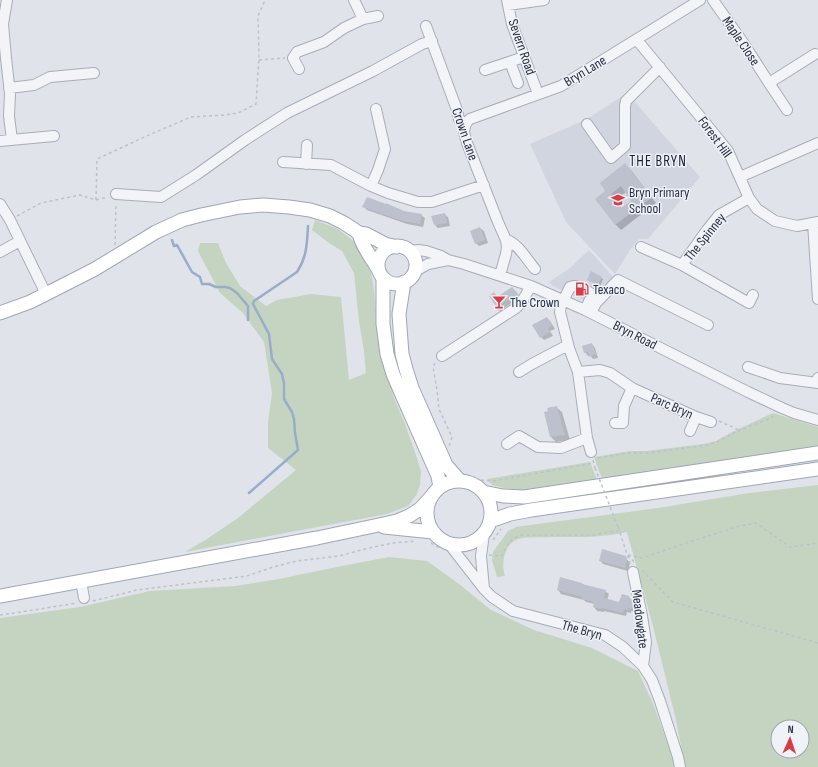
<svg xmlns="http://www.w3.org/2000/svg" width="818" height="767" font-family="'Sofia Sans Condensed',sans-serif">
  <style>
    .built { fill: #d1d5df }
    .green { fill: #c4d4c0; fill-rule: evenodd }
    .shadow { fill: #0003; fill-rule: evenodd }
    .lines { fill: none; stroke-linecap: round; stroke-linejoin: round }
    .stream { stroke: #98adcc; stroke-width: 2.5 }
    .building { fill: #bcc1cd; fill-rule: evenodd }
    .minor-casing { stroke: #a8adb8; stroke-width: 12 }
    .major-casing { stroke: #9ea6b6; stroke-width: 15 }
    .path { stroke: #bec1c9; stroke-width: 1.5; stroke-dasharray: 3 3; stroke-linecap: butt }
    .minor { stroke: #f3f4f8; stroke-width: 10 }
    .major { stroke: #fff; stroke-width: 13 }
    .path-bridge { stroke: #bec1c9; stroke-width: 1.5; stroke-dasharray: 3 3; stroke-linecap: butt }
    .labels { text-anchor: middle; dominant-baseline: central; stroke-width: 3; stroke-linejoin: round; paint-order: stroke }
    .street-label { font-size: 14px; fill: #272f42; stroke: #eff2f7 }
    .poi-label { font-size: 14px; fill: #272f42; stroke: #eff2f7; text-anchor: start }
    .neighbourhood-label { font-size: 15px; letter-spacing: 1px; fill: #1a2033; stroke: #eff2f7 }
  </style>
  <rect width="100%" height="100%" fill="#e0e3ea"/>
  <!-- built -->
  <path class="built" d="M627,93L700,177L648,239H639L630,250L615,274L566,222L530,144L587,119Z
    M589,250L613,277L592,304L553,286L549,282L570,268Z"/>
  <!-- green -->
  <path class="green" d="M315,220L338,229L352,240L361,252L371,272L374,290L380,352L394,398L405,424L417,458L421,472L420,485L417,494L408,506L387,514L312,528L185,552L207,539L238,518L296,470L268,448V422L272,393L264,342L242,312L220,293L198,251L200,243H218L226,263L240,286L266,306L277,300L311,294L341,297L349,380L366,373L364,351L359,321L354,273L342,251L329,243L312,230Z
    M773,413L818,427V447L602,479L594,457L630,451H646L703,444L716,441L732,432Z
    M590,462L597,480L519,490L504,488L492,485L487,479Z
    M818,485V767H685L676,720L653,626L627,532C602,538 575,537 550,537C541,538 523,536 516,540C504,545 501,565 505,576L497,577L492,560L493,552L508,531L516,527L523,526L658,508L749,493ZM778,727H802V751H778Z
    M389,557L427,561L459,584L491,610L534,630L592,648L638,671L654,706L673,759L674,767H0V618L80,607L150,591L235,586L279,579L337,567Z"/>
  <!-- shadow -->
  <path class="shadow" d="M625,165L631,170L656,203L621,230L616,225L596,199L607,191ZM626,192L633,201L622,209L615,200Z
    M363,206L404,212L421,215L425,218L423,227L407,224L367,210Z
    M444,214L448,217L450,226L438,228L435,225Z
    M480,228L484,231L488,243L479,246L476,243Z
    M591,273L603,279L600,286L590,281Z
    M516,291L520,298L504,308L507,312L503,314L500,311L490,296L494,293L498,297Z
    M547,318L550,321L555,329L550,331L553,336L544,340L541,337Z
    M592,344L595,348L598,358L593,359L590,355L588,356L585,352Z
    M556,407L562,412L570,440L556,442L551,437Z
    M625,557L630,563L628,571L603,564L600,560Z
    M582,584L584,585L605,591L609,594L607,600L620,604L629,597L635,605L636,607L635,612L631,611V613L627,612L626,616L604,611V612L597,611L594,607L595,604L586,602L584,600L561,594L558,590Z"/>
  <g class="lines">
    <!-- stream -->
    <path class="stream" d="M172,240L174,246L177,245L192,272L200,277L202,284H209L216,287H225L230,288L237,293L248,306V320
      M249,493L298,450L295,433L294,419L292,412L284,399V383L282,374L272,359L269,334L253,304L254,301L297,272C307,257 307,243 308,226"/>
  </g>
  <!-- building -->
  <path class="building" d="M625,163L652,197L615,225L595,199L605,191L600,183ZM621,186L631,201L621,208L611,194Z
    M367,197L386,204V203L404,211L422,214L420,224L403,221L362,207Z
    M445,213L447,223L434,225L431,216Z
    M480,227L485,240L475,244L470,231Z
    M591,271L602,277L598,285L587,280Z
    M512,287L518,294L501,304L504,308L499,311L489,296L494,292L497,297Z
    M547,317L552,326L548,328L550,332L540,338L532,325Z
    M592,343L596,354L589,357L588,352L584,353L582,346Z
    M557,406L565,435L550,437L544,412L548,411L547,408Z
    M602,549L626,556L627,559L625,568L599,561Z
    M560,577L582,583V584L606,590L604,598L619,602L622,594L629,596V599L632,600L633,603L631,609L628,608V610L624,609L623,613L601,608V609L593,607L594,602L581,599L582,597L557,590Z"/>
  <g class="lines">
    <!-- minor casing -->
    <g class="minor-casing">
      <path id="minor" d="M7,0L3,24L6,58L10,94L9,116L12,140
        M354,0L363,19L378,16
        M507,0L512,24L538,94
        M713,0L744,44L769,83L787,110
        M508,5L544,0
        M426,26L457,110L459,119L465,126L464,132L467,143L498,222L506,240L507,247L506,254L500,275
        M637,40L698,114L728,151L749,198L757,209L775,221L797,226L818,222
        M510,62L518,83
        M299,69L293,58L297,52L324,42L344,28L363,19
        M485,70L524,57
        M769,83L815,54
        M9,88L34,85L50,77L94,73
        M587,124L611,158L625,146V106L626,101L660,67
        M465,126L467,122L470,119L561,86L700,0
        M0,141L54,136
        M283,162L331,165L371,186L388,193L418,202H432L484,185
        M306,164L307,145
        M740,177L818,143
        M371,186L378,170L385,149L376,109
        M116,194L161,197L196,175L245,140L287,113L373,71L422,44L432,41
        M0,204L10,220L46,294
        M813,223L818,299
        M506,240C518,243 527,260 535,269
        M641,247L682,265L749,303L753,295
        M409,251L418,250L426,251L441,256L448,260L464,264L531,286L585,310L748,392L782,408L794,413L818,420
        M0,252L20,241
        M682,265L707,230L719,215L749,198
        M414,272L428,264L448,260
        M575,286L570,287L561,305L560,312L569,348L578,372L587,438L591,452
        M585,310L591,297V294L589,292
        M591,313L596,303L618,280L708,325
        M442,356L516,308L521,303L531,286
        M748,367L780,378L818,383V378
        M519,372L532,364L568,345
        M578,372L600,370L610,373L632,388L696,417L711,422
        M615,423H623L624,406L632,388
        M690,431L696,417
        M507,444L519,436L538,447L561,448L587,438
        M484,534L481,556L484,589
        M449,544L484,589L492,597L513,611L605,635L623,647L643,666L652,680L660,701L678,757L680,767
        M633,572L642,616L646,642L643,666
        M81,581L84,598"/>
    </g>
    <!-- major casing -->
    <g class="major-casing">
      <path id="major" d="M359,233C361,246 373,259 379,271
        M378 265a19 19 0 1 1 38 0a19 19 0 1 1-38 0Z
        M383,278V324L387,354L393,374L402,395L438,476L440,487
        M404,282L399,314L402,354L406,369L412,388L446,465L460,481
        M0,313L30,302L46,294L95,269L156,232L182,220L201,215L240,207L263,205L289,207L310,210L330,216L344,223L359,233L366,234L385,244L396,247
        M427 513a32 32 0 1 1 64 0a32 32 0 1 1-64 0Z
        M483,492L503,496L524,497L818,453
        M490,521L510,514L531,510L818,469
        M384,527L433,532
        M0,596L317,538L374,526L397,521L409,516L420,509L432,496"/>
    </g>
    <!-- path -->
    <path class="path" d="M259,60L285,58
      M96,200L97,159L151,134L191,117L225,115L238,113L256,104L259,56L258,16L265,0
      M17,216L41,203L80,195L96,200L108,197
      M115,245L116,203
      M435,363L433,367L437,390L439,409L452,437L449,447
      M719,421L739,430
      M598,458L629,453H647L708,445L717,442L740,430L771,418L775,414
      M593,460L595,468
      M470,476C477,480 485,481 493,481L594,463
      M618,527L630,563
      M493,540L501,529
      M431,543L441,549
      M489,555L502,556C507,544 509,539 522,535H594L607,532L620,531
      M628,555L635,563
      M628,555L642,558L692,541L740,526L756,523L790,547L818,543
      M642,570L673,602L818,643
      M93,601L137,590L247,576L273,567L297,561L339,556L369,548L393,543L416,541
      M0,615L15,613L77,603"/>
    <!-- minor -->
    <use href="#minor" class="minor"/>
    <!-- major -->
    <use href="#major" class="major"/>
    <!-- path-bridge -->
    <path class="path-bridge" d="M595,468L618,527"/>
  </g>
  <!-- icons -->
  <defs>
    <g id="school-bare" transform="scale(1.08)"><path d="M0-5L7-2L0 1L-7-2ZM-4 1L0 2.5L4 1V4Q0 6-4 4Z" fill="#d63d48" stroke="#eff2f7" stroke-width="2.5" paint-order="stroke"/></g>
    <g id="fuel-bare" transform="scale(1.08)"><path d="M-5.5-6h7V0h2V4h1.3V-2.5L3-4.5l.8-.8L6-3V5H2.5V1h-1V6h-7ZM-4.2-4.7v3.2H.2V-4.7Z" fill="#d63d48" stroke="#eff2f7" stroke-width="2.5" paint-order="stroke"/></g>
    <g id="bar-bare" transform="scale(1.08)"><path d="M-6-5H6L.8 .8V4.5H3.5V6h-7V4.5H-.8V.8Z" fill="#d63d48" stroke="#eff2f7" stroke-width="2.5" paint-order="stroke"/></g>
  </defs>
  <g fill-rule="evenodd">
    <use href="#school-bare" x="618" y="200"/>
    <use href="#fuel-bare" x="582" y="289"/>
    <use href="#bar-bare" x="499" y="302"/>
  </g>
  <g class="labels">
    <!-- street labels -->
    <g class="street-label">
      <text transform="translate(741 41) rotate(56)">Maple Close</text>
      <text transform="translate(522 47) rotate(71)">Severn Road</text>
      <text transform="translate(585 71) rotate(-31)">Bryn Lane</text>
      <text transform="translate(465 134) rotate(71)">Crown Lane</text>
      <text transform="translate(715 137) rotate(54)">Forest Hill</text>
      <text transform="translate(705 237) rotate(-51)">The Spinney</text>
      <text transform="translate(635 335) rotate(27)">Bryn Road</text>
      <text transform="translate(672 406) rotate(24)">Parc Bryn</text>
      <text transform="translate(640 619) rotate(83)">Meadowgate</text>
      <text transform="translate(582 630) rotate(16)">The Bryn</text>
    </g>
    <!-- poi labels -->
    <g class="poi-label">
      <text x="629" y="192">Bryn Primary<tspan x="629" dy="16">School</tspan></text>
      <text x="593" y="289">Texaco</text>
      <text x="510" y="302">The Crown</text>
    </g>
    <!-- neighbourhood labels -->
    <g class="neighbourhood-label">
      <text x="658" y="161">THE BRYN</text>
    </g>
  </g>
  <!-- north arrow -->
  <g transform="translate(790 739) rotate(3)"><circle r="19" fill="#eff2f7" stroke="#9fa4af"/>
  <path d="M0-3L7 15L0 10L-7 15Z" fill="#d63d48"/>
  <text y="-6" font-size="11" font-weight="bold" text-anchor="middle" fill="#272f42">N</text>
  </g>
</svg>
